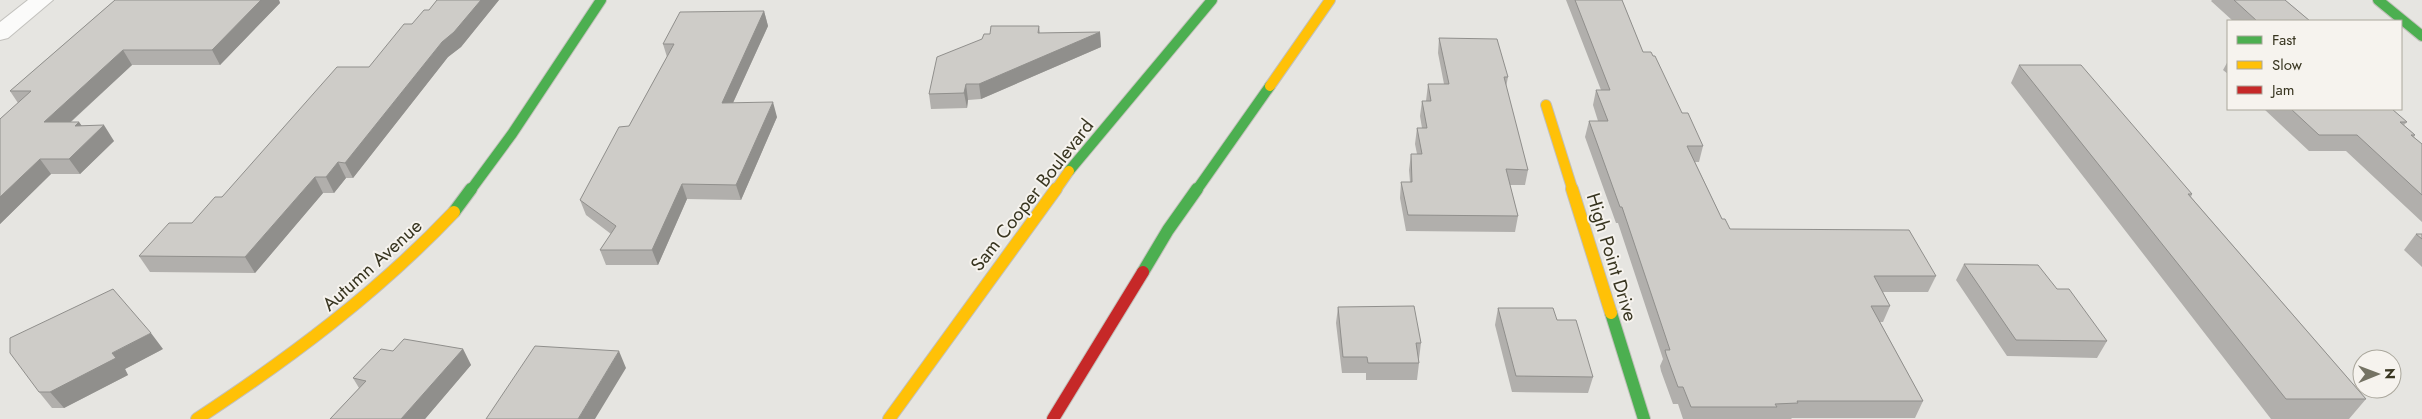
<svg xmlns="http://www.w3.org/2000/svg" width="2422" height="419" font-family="Jost,sans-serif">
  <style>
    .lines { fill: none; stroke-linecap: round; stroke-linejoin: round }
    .street-casing { stroke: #c2c1bd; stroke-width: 2 }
    .fast-far1-casing { stroke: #c2c0bb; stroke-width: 12 }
    .fast-casing { stroke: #c2c0bb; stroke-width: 14 }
    .slow-far1-casing { stroke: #c2c0bb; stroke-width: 12 }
    .slow-casing { stroke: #c2c0bb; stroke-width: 14 }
    .jam-casing { stroke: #c2c0bb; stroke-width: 14 }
    .street { fill: #fbfbfa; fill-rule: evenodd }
    .fast-far1 { stroke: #4caf50; stroke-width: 10 }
    .fast { stroke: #4caf50; stroke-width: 12 }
    .slow-far1 { stroke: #ffc107; stroke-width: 10 }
    .slow { stroke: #ffc107; stroke-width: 12 }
    .jam { stroke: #c62828; stroke-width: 12 }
    .wall { fill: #b1afac }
    .shaded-wall { fill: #908f8c }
    .building { fill: #ceccc8; stroke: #908f8c }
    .labels { text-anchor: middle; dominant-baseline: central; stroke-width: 4; stroke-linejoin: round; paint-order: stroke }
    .street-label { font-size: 19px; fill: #383520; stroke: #f6f3ee }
  </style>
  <rect width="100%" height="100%" fill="#e6e5e1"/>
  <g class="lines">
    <!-- street casing -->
    <g class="street-casing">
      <path id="street" d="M28,0H53L8,38L0,40V22Z"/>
    </g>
    <!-- fast-far1 casing -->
    <g class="fast-far1-casing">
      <path id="fast-far1" d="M2378,0L2422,36
        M1069,171L1212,0
        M470,191L512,134L601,0
        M1196,191L1270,86"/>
    </g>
    <!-- fast casing -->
    <g class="fast-casing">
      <path id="fast" d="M454,212L471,189
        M1143,272L1168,230L1197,189
        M1611,313L1644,419"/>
    </g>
    <!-- slow-far1 casing -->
    <g class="slow-far1-casing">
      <path id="slow-far1" d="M1270,86L1330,0
        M1546,105L1573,191
        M1055,191L1069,171"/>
    </g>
    <!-- slow casing -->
    <g class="slow-casing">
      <path id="slow" d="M1572,189L1611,313
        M197,419C290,358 377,293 454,212
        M889,419L1056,189"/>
    </g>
    <!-- jam casing -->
    <g class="jam-casing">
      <path id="jam" d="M1053,419L1143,272"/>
    </g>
    <!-- street -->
    <use href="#street" class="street"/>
    <!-- fast-far1 -->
    <use href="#fast-far1" class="fast-far1"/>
    <!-- fast -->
    <use href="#fast" class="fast"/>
    <!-- slow-far1 -->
    <use href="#slow-far1" class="slow-far1"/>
    <!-- slow -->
    <use href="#slow" class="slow"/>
    <!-- jam -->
    <use href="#jam" class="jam"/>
  </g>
  <!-- wall -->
  <path class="wall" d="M115,0H279L280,3L220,65H132L71,122H79L82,126L114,141L80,174H51L0,224V119L18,103L10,91Z
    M437,0H499L461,47L448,57L353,178H346L334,193H323L255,273L150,272L139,256L192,223L369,67L412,24L429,10Z
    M1566,0H1622L1643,52L1703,146L1699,162H1695L1722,219L1730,229L1936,276L1928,292H1883L1890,306L1883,322H1880L1923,401L1915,418H1792L1791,419H1683L1678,404H1673L1661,371L1660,366L1663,359L1618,223H1616L1585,137L1589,121H1598L1593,105L1596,90H1601Z
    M2212,0H2285L2310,21H2233L2211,1Z
    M764,11L768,26L733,103L777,117L741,200L687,199L658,265H606L600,250L611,234L586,215L580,200L629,126L667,57L663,44Z
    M1039,26L1040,33L1100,32L1101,47L981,99L968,100L967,108L931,109L929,94L990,34Z
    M1439,38L1508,77L1506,87L1528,170L1525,185H1510L1518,216L1515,232L1406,231L1400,198L1401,182H1410L1409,170L1411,154H1417L1415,144L1417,128H1422L1420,116L1422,101H1426L1428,84H1444L1438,53Z
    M2228,61V74L2223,70Z
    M2019,65L2192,194L2191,197L2366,399L2349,419H2271L2011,83Z
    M2264,109H2392L2407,122L2404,125L2415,135L2414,137L2422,144V222L2346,151H2309Z
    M2416,234H2422V267L2404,250Z
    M1964,264L2057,289L2107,341L2097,358L2007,356L1956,280Z
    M1338,307L1421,343L1419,359V363L1417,380H1366V373H1342L1336,323Z
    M1498,308L1557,320L1593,377L1588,393L1512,392L1495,325Z
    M163,349L125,369L128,375L64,408H52L39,392Z
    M463,349L471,365L425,419H330L359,388L353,378L393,351Z"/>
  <!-- shaded-wall -->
  <path class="shaded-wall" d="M261,0H279L280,3L220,65L212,50Z
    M481,0H499L461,47L448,57L353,178L345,163L442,42Z
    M764,11L768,26L726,118L722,103Z
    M1100,32L1101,47L981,99L979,84Z
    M123,50L132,65L54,137L44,122Z
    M966,84L968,100L967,108L964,93Z
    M773,102L777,117L741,200L736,185Z
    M79,122L89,137L75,126Z
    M104,125L114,141L80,174L69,159Z
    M40,159L51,174L0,224V197Z
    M338,162L346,178L334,193L326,177Z
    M315,177L323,193L255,273L245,257Z
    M682,184L687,199L658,265L652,250Z
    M151,333L163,349L125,369L128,375L64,408L50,392L112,353Z
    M463,349L471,365L425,419H401Z
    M619,351L626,368L595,419H578Z"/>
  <!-- building -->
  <path class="building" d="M115,0H261L212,50H123L44,122H79L75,126L104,125L69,159H40L0,197V119L31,91H10Z
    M437,0H481L454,32L442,42L345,163L338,162L326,177H315L245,257L139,256L169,223H192L215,197H222L337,67H369L404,24H412L424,10H429Z
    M1575,0H1622L1643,52H1651L1653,56H1655L1682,113H1688L1703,146H1687L1722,219H1725L1730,229L1909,230L1936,276H1874L1890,306H1871L1923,401H1797L1798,403L1775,404L1777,407H1691L1683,387H1678L1666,354L1665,350H1670L1622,207H1620L1589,121H1608L1596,90H1610Z
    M2234,0H2285L2310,21H2257Z
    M764,11L722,103L773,102L736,185L682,184L652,250H600L616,226L580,200L619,127L629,126L674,44H663L680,12Z
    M991,26H1039L1038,33L1100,32L979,84H966L964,93L929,94L937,57L982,39L984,34H990Z
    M1439,38L1497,39L1508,77H1504L1528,170L1506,169L1518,216L1408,215L1401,182H1412L1411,154H1422L1417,128H1427L1422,101H1431L1428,84H1449Z
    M2019,65H2081L2192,194H2188L2366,399H2286Z
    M2291,109H2392L2407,122H2400L2415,135H2411L2422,144V195L2357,135H2319Z
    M2416,234H2422V239Z
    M1964,264L2038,265L2057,289H2069L2107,341L2016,340Z
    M113,289L151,333L112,353L116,358L50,392H39L10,353V338Z
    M1414,306L1421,343H1416L1419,363H1368L1367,357H1343L1338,307Z
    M1498,308H1553L1557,320H1576L1593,377L1516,376Z
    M404,339L463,349L401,419H330L366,381L353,378L381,349L393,351Z
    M535,346L619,351L578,419H486Z"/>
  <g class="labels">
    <!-- street labels -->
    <g class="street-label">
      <text transform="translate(1032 195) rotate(-52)">Sam Cooper Boulevard</text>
      <text transform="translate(1612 257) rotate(73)">High Point Drive</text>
      <text transform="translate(372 265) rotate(-42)">Autumn Avenue</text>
    </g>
  </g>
  <!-- legend -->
  <rect x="2227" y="20" width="175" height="90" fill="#f6f3ee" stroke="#aaa79c"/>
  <rect x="2237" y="36" width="25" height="8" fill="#4caf50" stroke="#aaa79c"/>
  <text x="2272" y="45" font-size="15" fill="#383520">Fast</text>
  <rect x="2237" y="61" width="25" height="8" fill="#ffc107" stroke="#aaa79c"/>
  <text x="2272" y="70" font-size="15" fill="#383520">Slow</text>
  <rect x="2237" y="86" width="25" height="8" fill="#c62828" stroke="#aaa79c"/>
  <text x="2272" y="95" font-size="15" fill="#383520">Jam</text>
  <!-- north arrow -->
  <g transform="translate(2377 374) rotate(89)"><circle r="24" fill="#f6f3ee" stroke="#aaa79c"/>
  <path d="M0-4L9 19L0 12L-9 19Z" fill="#757364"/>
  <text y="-8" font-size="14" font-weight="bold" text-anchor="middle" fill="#383520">N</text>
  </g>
</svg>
